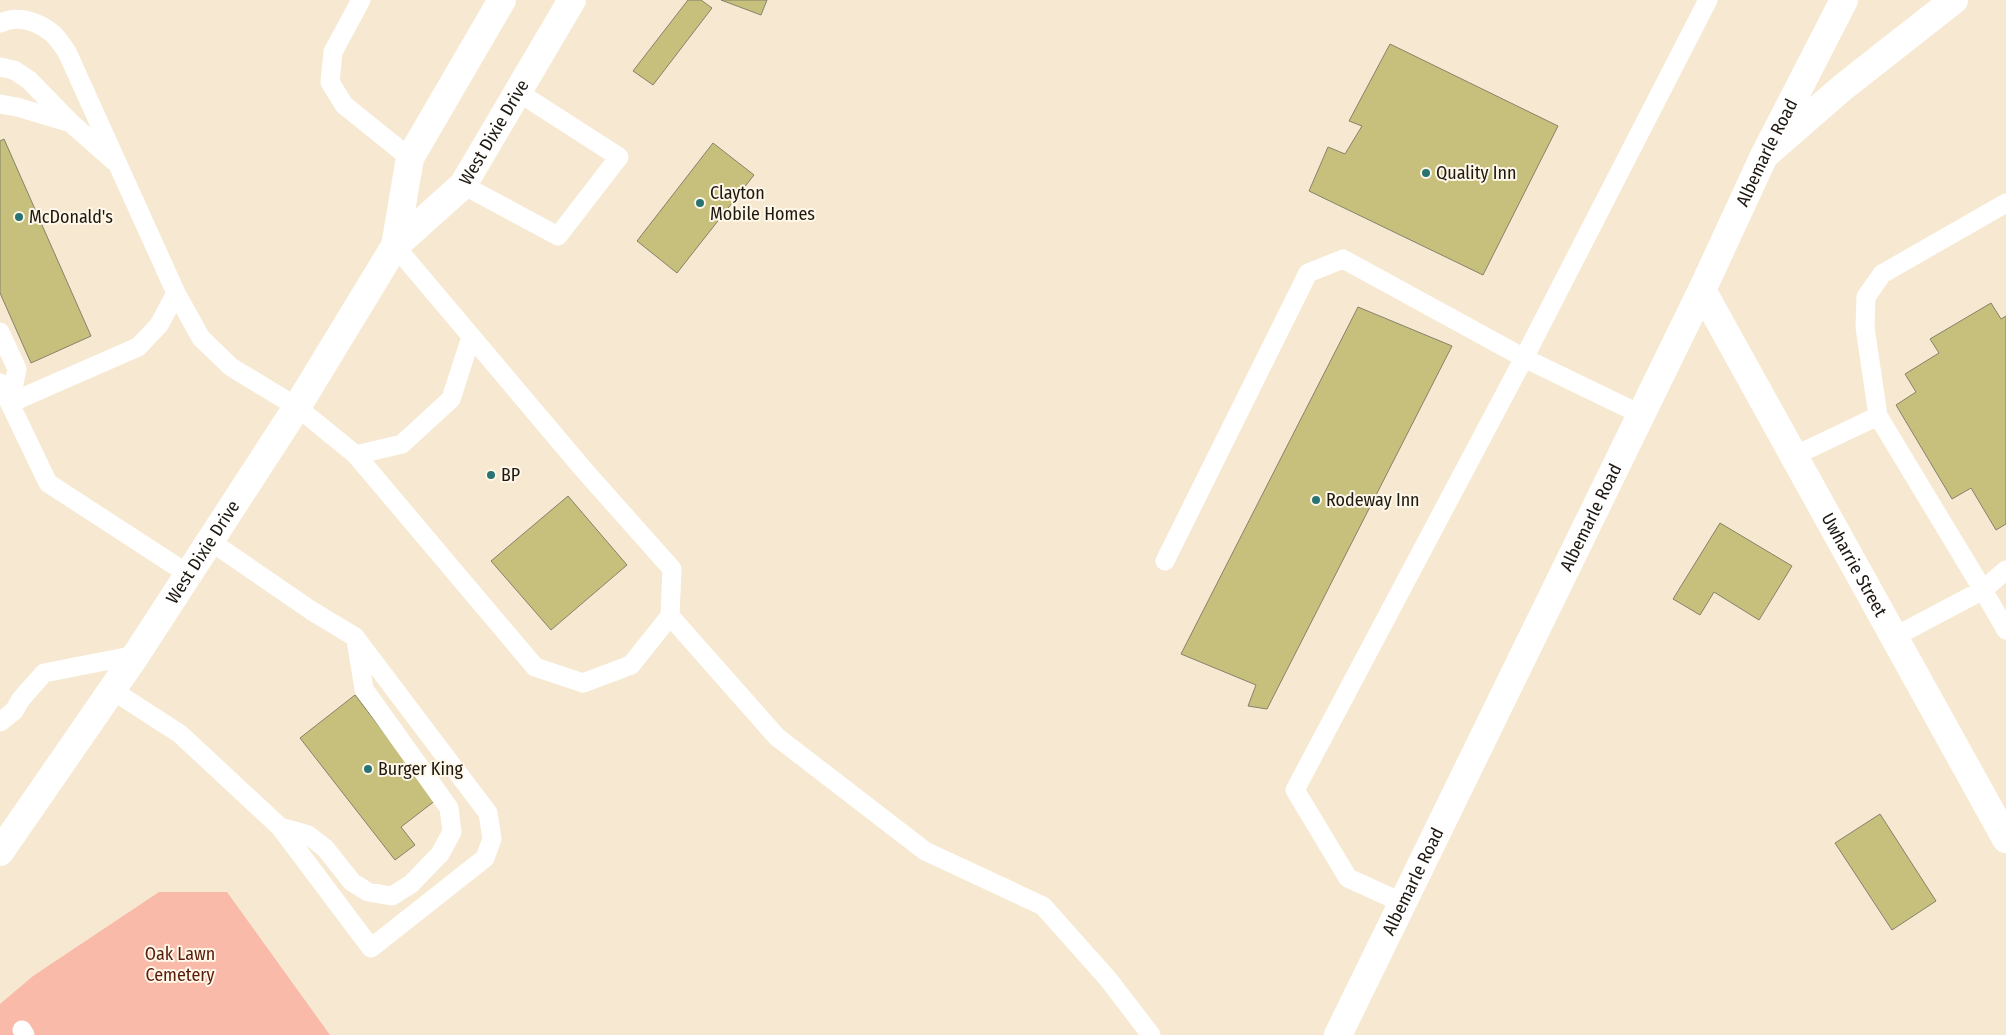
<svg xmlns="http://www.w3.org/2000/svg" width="2006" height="1035" font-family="'Fira Sans Condensed',sans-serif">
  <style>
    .green { fill: #f9baaa }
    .building { fill: #c7c07c; stroke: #84826a }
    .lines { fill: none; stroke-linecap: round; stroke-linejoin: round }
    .lane { stroke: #fff; stroke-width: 19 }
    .secondary { stroke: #fff; stroke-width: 28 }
    .primary { stroke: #fff; stroke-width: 28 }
    .highway { stroke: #fff; stroke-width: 28 }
    .poi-dot { fill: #297372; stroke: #fff7e8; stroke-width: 2 }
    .labels { text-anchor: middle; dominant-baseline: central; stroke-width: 4; stroke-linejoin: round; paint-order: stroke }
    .street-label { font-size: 18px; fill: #1d1810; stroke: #fff7e8 }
    .poi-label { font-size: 18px; fill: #1d1810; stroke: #fff7e8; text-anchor: start }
    .park-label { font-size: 18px; fill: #591b0b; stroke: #fff7e8 }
  </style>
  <rect width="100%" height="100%" fill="#f7e9d1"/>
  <!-- green -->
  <path class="green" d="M159,892H227L330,1035H0V1004L33,976Z"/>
  <!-- building -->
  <path class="building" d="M688,0H701L712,8L653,85L633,71Z
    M721,0H767L761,15Z
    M1390,44L1558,126L1483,275L1309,191L1328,147L1345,154L1362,126L1349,121Z
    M4,139L91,336L31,363L0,293V141Z
    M713,143L754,175L677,273L637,241Z
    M1991,303L2001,319L2006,316V524L1996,530L1971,488L1952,499L1896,405L1916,392L1905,374L1939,353L1930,339Z
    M1358,307L1452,346L1267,709L1248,706L1256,685L1181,654Z
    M568,496L627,565L551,630L491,561Z
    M1720,523L1792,566L1759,620L1714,592L1700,615L1673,599Z
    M355,695L436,800L401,827L415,845L395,860L300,738Z
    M1880,814L1936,901L1892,930L1835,843Z"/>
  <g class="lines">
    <!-- lane -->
    <path class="lane" d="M361,0L333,52L330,82L344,105L410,158
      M0,23C18,15 37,21 52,33C58,38 63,46 67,52L176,293L201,338L231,367L297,407L356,455L535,667L583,683L631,665L670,616L672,569L584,470L395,246
      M0,67L14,70L29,80L72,124L114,161
      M0,104L17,107L71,123
      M463,185L558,236L619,157L518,92
      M0,332L17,369L10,403
      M0,383L48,483L188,574
      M10,403L138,347L159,325L176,293
      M1642,415L1524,358L1708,0
      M1878,416L1865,327L1866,297L1882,274L2006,203
      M356,455L402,444L451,399L471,337
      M1794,456L1878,416L1983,590L2006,570
      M1165,561L1308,273L1343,259L1524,358L1295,790L1348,878L1403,903
      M670,616L777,737L925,851L1043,906L1108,979L1151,1035
      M1894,637L1983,590L2006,630
      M112,690L180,734L280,827L371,948L485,858L492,839L488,813L355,637L312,611L210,541
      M0,722L14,711L21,699L44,673L136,655
      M280,827L308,835L325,848L352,882L368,892L392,896L411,884L440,854L452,832L449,808L364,689L356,640
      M22,1030L25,1035"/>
    <!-- secondary -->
    <g class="secondary">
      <path id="s1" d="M1702,290L2006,839"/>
      <path id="s2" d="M1338,1035L1702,290L1764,156L1844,0"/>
    </g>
    <!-- primary -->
    <g class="primary">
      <path d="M395,246L410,158L502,0"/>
      <path id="s3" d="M0,852L136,655L297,407L395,246L463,185L572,0"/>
    </g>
    <!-- highway -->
    <path class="highway" d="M1764,156L1842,88L1954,0"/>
  </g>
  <!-- markers -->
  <g class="poi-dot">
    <circle cx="1426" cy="173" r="5"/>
    <circle cx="700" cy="203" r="5"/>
    <circle cx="19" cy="217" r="5"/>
    <circle cx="491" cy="475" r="5"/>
    <circle cx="1316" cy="500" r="5"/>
    <circle cx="368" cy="769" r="5"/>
  </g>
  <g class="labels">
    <!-- street labels -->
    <g class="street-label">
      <text stroke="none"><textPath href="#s3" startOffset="876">West Dixie Drive</textPath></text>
      <text stroke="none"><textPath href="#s2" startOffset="981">Albemarle Road</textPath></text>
      <text stroke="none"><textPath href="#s2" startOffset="576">Albemarle Road</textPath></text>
      <text stroke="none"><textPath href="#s3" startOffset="362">West Dixie Drive</textPath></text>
      <text stroke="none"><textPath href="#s1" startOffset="314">Uwharrie Street</textPath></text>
      <text stroke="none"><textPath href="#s2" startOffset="171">Albemarle Road</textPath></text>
    </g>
    <!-- poi labels -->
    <g class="poi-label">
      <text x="1436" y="173">Quality Inn</text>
      <text x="710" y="193">Clayton<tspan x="710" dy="21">Mobile Homes</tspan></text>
      <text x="29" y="217">McDonald's</text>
      <text x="501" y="475">BP</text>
      <text x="1326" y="500">Rodeway Inn</text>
      <text x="378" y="769">Burger King</text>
    </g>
    <!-- park labels -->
    <g class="park-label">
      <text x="180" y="954">Oak Lawn<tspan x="180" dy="21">Cemetery</tspan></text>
    </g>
  </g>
</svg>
